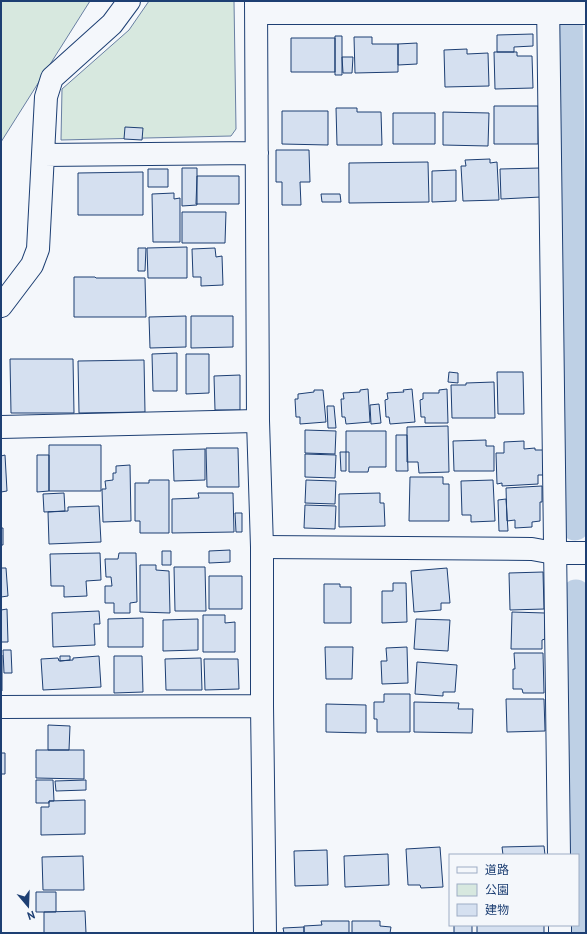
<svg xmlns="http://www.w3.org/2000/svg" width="587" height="934" font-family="'PT Sans','Noto Sans JP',sans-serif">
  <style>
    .green { fill: #d7e8df; stroke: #687fa3 }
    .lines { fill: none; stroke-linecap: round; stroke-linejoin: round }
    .canal { stroke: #bed0e5; stroke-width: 29 }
    .building { fill: #d5e0f0; stroke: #1d3f73 }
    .street-casing { stroke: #1d3f73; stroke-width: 24 }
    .secondary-casing { stroke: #1d3f73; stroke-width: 24 }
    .street { stroke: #f4f7fb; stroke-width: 22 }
    .secondary { stroke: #f4f7fb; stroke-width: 22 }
  </style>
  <rect width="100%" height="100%" fill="#f4f7fb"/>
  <!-- green -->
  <path class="green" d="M1,1H90L1,142Z
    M149,1H234L236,129L231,136L61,140L62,89L129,30Z"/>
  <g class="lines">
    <!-- canal -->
    <path class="canal" d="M568,1L575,526
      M576,594L579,933"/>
  </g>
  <!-- building -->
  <path class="building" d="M533,34V46L514,47V52H497V35Z
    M335,36H342V75H335Z
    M354,37H372V44H398V72L355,73Z
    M291,38H335V72H291Z
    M417,43V64L398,65V44Z
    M467,49V54L488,53L489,86L445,87L444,50Z
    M494,52H517V56H532L533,88L495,89Z
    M342,57H353L352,73H343Z
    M494,106H538V144H494Z
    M336,108H357V112H381L382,145H337Z
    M282,111H328V145L282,144Z
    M443,112L489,113L488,146L443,145Z
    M393,113H435V144H393Z
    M125,127L143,128L142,140L124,139Z
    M276,150H309L310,182H300L301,205H282V182H276Z
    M490,159V163L497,162L499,200L463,201L461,166H466L465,160Z
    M428,162L429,202L349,203V163Z
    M182,168H197V205L182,206Z
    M540,168L541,197L501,199L500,169Z
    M148,169H168V187H148Z
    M456,170V201L432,202V171Z
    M143,172V215H78V173Z
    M197,176H239V204H196Z
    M174,193V199L180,198V242H153L152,194Z
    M321,194H340L341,202H322Z
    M182,212H226L225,243H182Z
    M187,247V278H148L147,248Z
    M138,248H146L145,271H138Z
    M215,248L216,257L222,256L223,285L201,286V277H193L192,249Z
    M74,277H95L96,278H145L146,317H74Z
    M186,316V347L150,348L149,317Z
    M191,316H233V347L191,348Z
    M177,353V391H153L152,354Z
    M186,354H209V393L186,394Z
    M10,359H73L74,413H11Z
    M144,360L145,412L79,413L78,361Z
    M449,372L458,373V383L448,382Z
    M497,372H523L524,414H498Z
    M240,375V410H215L214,376Z
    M494,382L495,418H452L451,385H466V383Z
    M368,389L370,422L346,424L345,417H342L341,399H344L343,393L360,392V390Z
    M412,389L415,422L390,424L389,417H386L385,400L388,399L387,393L404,392L403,390Z
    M447,389L448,423H425V417H421L420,400L423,399V393H439V390Z
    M314,390H323L326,422L300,424V417H296L295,399H298V394L314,392Z
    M379,404L381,423L371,424L370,405Z
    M327,406H334L336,428H328Z
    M448,426L449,472L419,473L418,462H407V427Z
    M305,430L336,431L335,454L305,453Z
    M346,431H386V467H369L368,472H349V452H346Z
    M396,435H407L408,471H396Z
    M486,440V446H494V471H454L453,441Z
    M524,441V449L535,448V450H543L544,475H538V484L502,486V483L497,484L496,453H504V442Z
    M49,445H101V491H49Z
    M206,448H238L239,487H207Z
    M205,449V480L174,481L173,450Z
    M340,452H346V471H341Z
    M305,454L336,455L335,478L305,477Z
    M5,455L7,491L1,492V456Z
    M37,455H49V491L37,492Z
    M130,465L131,521L103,522L102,489H106L105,481L113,480V473H116V466Z
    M410,477H443V484H449V521H409Z
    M149,480H169V533H140V521H135V483H149Z
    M306,480L336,481L335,504L305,503Z
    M493,480L495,521L471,522V515H462L461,481Z
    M542,486V502H540V521L532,522V527L515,528V520L507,521L506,488Z
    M64,493L65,511L44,512L43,494Z
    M198,493H233L234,532L172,533V499L199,498Z
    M380,493V503H384L385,526L339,527V494Z
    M506,499L508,531H499L498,500Z
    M305,505L336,506L335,529L304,528Z
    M99,506L101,542L49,544L48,512L68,511V507Z
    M235,513H242V532H236Z
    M1,528H3V545H1Z
    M230,550V562L209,563V551Z
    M162,551H171V565H162Z
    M100,553L101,580L86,581L87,596L64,597V586H51L50,554Z
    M119,553H136L137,602L130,603V613H114V603H105V586H112L111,577H106L105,559H118Z
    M140,565H156V570L169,571L170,613L140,612Z
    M174,567H205L206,611H175Z
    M1,568H6L8,596L1,597Z
    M447,568L450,603H441V610L414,612L411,571Z
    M543,572L544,609L510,610L509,573Z
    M209,576H242V609H209Z
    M393,583H406L407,622L382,623V591H393Z
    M324,584H340V587H351V623H324Z
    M7,609L8,642H1V610Z
    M99,611L100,624H94L95,645L53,647L52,613Z
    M512,612L545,613V639L542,640V649H511Z
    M203,615H225V623L235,622V652H203Z
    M143,618V647H108V619Z
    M198,619V650L163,651V620Z
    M416,619L450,620L448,651L414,649Z
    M325,647H353L352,679H326Z
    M407,647L408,683L382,684L381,661H387L386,648Z
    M3,650H11L12,673H4Z
    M514,653H543L544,693H523L522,689H513V669H515Z
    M1,655H2V691H1Z
    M60,656H70V660L60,661Z
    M99,656L101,687L43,690L41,659L58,658L59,661L73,660V658Z
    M114,656H142L143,692L114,693Z
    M201,658L202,690H166L165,659Z
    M204,659H238L239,689L205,690Z
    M417,662L457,665L455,692H443V696L415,694Z
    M384,694H410V732H377V719H374V702H384Z
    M506,699H544L545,731L507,732Z
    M414,702L459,703L458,709H473L472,733L414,732Z
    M326,704L366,705V733L326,732Z
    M48,725L70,726L69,750H48Z
    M36,750H84V779L36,778Z
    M1,753H5V774H1Z
    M36,780H53L54,801H49V803H36Z
    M86,780V790L56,791L55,781Z
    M85,800V834L41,835V807H49V801Z
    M544,846L545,855H503L502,847Z
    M440,847L443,887L421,888L420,885H408L406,849Z
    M327,850L328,885L295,886L294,851Z
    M388,854L389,885L345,887L344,856Z
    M83,856L84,890H43L42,857Z
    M36,892H56V912H36Z
    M85,911L86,933H44V912Z
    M321,921H349V933H304V926L322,925Z
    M352,921H380V926L391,927L390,933H352Z
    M454,925H472V933H454Z
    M477,925H544V933H477Z
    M304,927V933H284L283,928Z"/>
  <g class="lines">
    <!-- street casing -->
    <g class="street-casing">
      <path id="street" d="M256,1L258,421L262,547V706L265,933
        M548,1L559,855
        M257,13H586
        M43,155L257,153
        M1,306L32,265L38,249L46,97L52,78L112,24L129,1
        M1,427L258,421
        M1,707L262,706
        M560,925V933"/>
    </g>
    <!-- secondary casing -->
    <g class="secondary-casing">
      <path id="secondary" d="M262,547L532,549L554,553H586"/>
    </g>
    <!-- street -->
    <use href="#street" class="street"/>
    <!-- secondary -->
    <use href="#secondary" class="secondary"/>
  </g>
  <!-- border -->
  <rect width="587" height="934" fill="none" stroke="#1d3f73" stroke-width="4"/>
  <!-- legend -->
  <rect x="449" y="854" width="130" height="72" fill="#f4f7fb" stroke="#9eadc5"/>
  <rect x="457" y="867" width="20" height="6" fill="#f4f7fb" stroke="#9eadc5"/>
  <text x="485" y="874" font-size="12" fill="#1d3f73">道路</text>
  <rect x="457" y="884" width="20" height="12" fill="#d7e8df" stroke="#9eadc5"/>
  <text x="485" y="894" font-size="12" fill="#1d3f73">公園</text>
  <rect x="457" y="904" width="20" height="12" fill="#d5e0f0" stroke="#9eadc5"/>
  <text x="485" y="914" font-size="12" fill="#1d3f73">建物</text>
  <!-- north arrow -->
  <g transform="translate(28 906) rotate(161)" stroke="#f4f7fb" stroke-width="3" paint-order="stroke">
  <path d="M0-3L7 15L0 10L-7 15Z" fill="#1d3f73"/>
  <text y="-6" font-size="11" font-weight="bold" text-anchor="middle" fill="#1d3f73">N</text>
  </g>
</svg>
